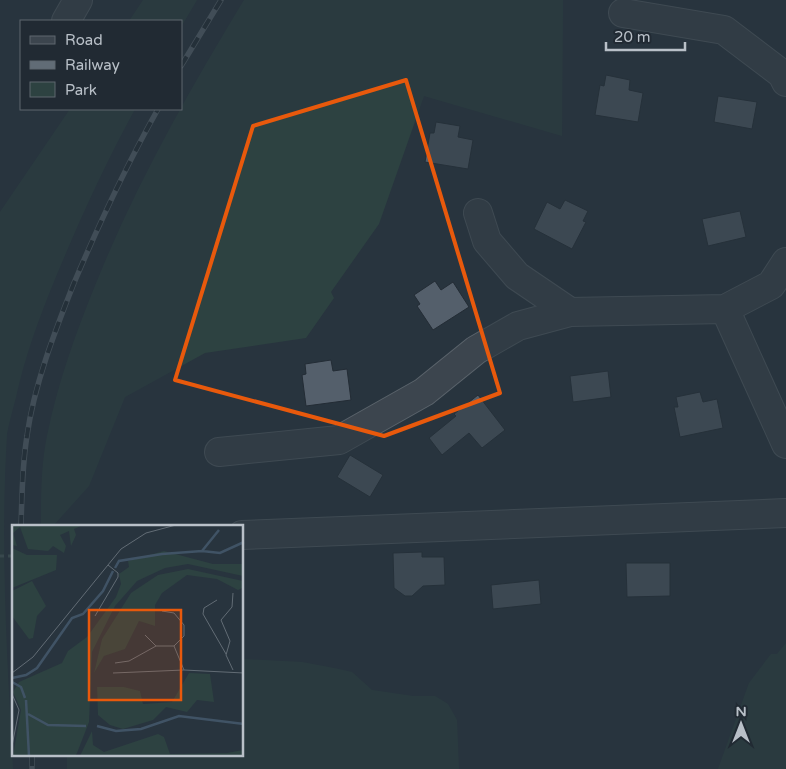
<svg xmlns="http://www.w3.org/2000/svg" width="786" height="769" font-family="'Varela Round',sans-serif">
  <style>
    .green { fill: #2d4241 }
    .building { fill: #545f6b; stroke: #232c35 }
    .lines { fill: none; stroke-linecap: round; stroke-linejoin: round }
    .minor-casing { stroke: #5a636b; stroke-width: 30 }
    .path { stroke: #4c5f5f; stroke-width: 3; stroke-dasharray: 4 4; stroke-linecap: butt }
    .minor { stroke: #3c454e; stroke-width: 28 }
    .rail-casing { stroke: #616c76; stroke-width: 5.5 }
    .rail { stroke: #212a33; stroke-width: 4; stroke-dasharray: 11; stroke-linecap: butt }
    .marked { fill: none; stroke: #e8590c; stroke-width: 4; stroke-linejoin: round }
    .inset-river { fill: none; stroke: #405365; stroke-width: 2.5 }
    .inset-road { fill: none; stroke: #626c75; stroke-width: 1 }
    .view { fill: #e8590c; fill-opacity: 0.15; stroke: #e8590c; stroke-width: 2.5 }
    .inset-edge { fill: none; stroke: #b9c0c8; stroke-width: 2.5 }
  </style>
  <rect width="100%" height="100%" fill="#28343e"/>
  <!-- green -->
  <path class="green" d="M143,0H197L181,27V21H129Z
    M244,0H563L562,136L424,96L379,224L331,292L334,298L306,338L205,353L125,397L89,486L53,526H41C41,497 41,465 47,436C58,382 76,332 97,281C137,182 189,91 244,0Z
    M70,109H135C105,164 79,221 55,279C39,318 25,356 16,397C13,409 9,422 7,434C0,545 7,658 13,769H0V212Z
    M786,643V769H718L749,683L771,654H777Z
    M243,659L302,662L334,668L352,672L372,690L413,696H435L448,704L457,720L459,769H67V755H242Z"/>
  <!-- building -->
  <path class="building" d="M606,75L630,80L629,90L643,93L638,122L595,115L600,85L604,86Z
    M718,96L757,102L752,129L714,122Z
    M436,122L460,126L458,137L473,140L468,169L425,162L430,133H434Z
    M565,200L588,211L583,221L586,222L572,249L534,229L547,202L560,209Z
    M740,211L746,237L708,246L702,219Z
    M435,281L441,290L453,282L469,307L433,330L417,306L420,304L414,295Z
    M331,360L333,371L347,369L351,400L306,406L302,375L306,374L305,364Z
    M608,371L611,397L573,402L570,376Z
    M700,392L703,402L717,399L723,428L680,437L674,407H678L676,397Z
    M478,395L505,430L482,448L469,433L442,455L429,438L456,416L454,414Z
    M350,455L383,475L370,497L337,477Z
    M422,552V557H444L445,585L423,586L412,596H405L394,588L393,553Z
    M626,563H670V596L627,597Z
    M539,580L541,604L493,609L491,585Z"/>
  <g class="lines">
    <!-- minor casing -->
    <g class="minor-casing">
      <path id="minor" d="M623,13L724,30L782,74L786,82
        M66,21L78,0
        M478,213L487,241L517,276L570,312L725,309
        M786,262L771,285L725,309L786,444
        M219,452L339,440L424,392L476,350L518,326L570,312
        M242,535L786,513"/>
    </g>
    <!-- path -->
    <path class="path" d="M0,556H14"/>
    <!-- minor -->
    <use href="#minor" class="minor"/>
    <!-- rail casing -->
    <g class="rail-casing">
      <path id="rail" d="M181,66L221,0
        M21,526C22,496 22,466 27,436C34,385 55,331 74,283C99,224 126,166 158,109
        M32,755V769"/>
    </g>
    <!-- rail -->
    <use href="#rail" class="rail"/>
  </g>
  <!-- marked area -->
  <path d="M0 0H786V769H0ZM406,80L500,393L384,436L175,380L253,126Z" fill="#28343e" fill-opacity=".55" fill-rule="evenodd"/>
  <path class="marked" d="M406,80L500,393L384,436L175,380L253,126Z"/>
  <!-- overview -->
  <g transform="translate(12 525)">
    <rect width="231" height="231" fill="#28343e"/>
    <path d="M0,0H71L62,4L64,10L59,21L57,6L48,10L54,21L52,28L41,21L36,26L16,24L8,2L1,8L5,21L0,20ZM0,23L15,30H45L44,45L0,63ZM152,26L201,39H231V51L176,39L153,43L125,56L103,81L80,127L77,197L65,228L63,231H1L9,185L1,167L7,157L50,138L56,126L75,112L104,72L109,59L107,49L117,42L116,36ZM176,44L231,56L230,63L226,65L205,54L175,50L150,68L143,80V101L127,96L113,124L92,131L82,148L90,114L119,68L146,50ZM20,56L34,81L25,91L21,113L17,114L0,91V66ZM177,148L198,149L202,177L185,175L175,187L154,182L141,195L111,204L98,200L86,190L85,162H112L128,166L131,179L160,177ZM80,206L81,220L92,227L146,209L152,212L158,229L215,228L231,225V231H68Z" fill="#2d4241"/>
    <path class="inset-river" d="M190,26L207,5M103,43L107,36L150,29L190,26L208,28L232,17M0,153L14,150L25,143L60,93L71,89L91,66L101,46M0,157L9,162L13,173M14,175L17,231M16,189L36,200L74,201M85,201L104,206L129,204L167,191L232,199"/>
    <path class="inset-road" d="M205,75L192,83L191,89L214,129M150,86L162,88L172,100V111L162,121L172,145M83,91L106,52V48L96,40M133,110L144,121H162M103,138L117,136L144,121M221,145L214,130L218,116L209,95L220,82L221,68M0,148L21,132L109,24L134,8L164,0M101,148L172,145L232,148M0,169L7,185L0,221"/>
    <path class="view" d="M77,85H169V175H77Z"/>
    <rect width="231" height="231" class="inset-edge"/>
  </g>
  <!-- legend -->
  <rect x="20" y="20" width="162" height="90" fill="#212a33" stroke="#5e666f"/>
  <rect x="30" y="36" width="25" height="8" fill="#3c454e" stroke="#5e666f"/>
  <text x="65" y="45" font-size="15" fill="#b9c0c8">Road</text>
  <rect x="30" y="61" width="25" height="8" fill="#616c76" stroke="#5e666f"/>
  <text x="65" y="70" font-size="15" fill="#b9c0c8">Railway</text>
  <rect x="30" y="82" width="25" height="15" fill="#2d4241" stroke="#5e666f"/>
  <text x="65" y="95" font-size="15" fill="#b9c0c8">Park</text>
  <!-- north arrow -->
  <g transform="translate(741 724)" stroke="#212a33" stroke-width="4" paint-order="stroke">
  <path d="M0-4L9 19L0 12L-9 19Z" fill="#b9c0c8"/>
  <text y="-8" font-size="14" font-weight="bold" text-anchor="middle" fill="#b9c0c8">N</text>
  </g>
  <!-- scale -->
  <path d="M606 42v8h79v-8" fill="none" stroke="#b9c0c8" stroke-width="2.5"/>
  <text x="614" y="42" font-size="15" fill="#b9c0c8" stroke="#212a33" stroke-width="4" paint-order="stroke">20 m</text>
</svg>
